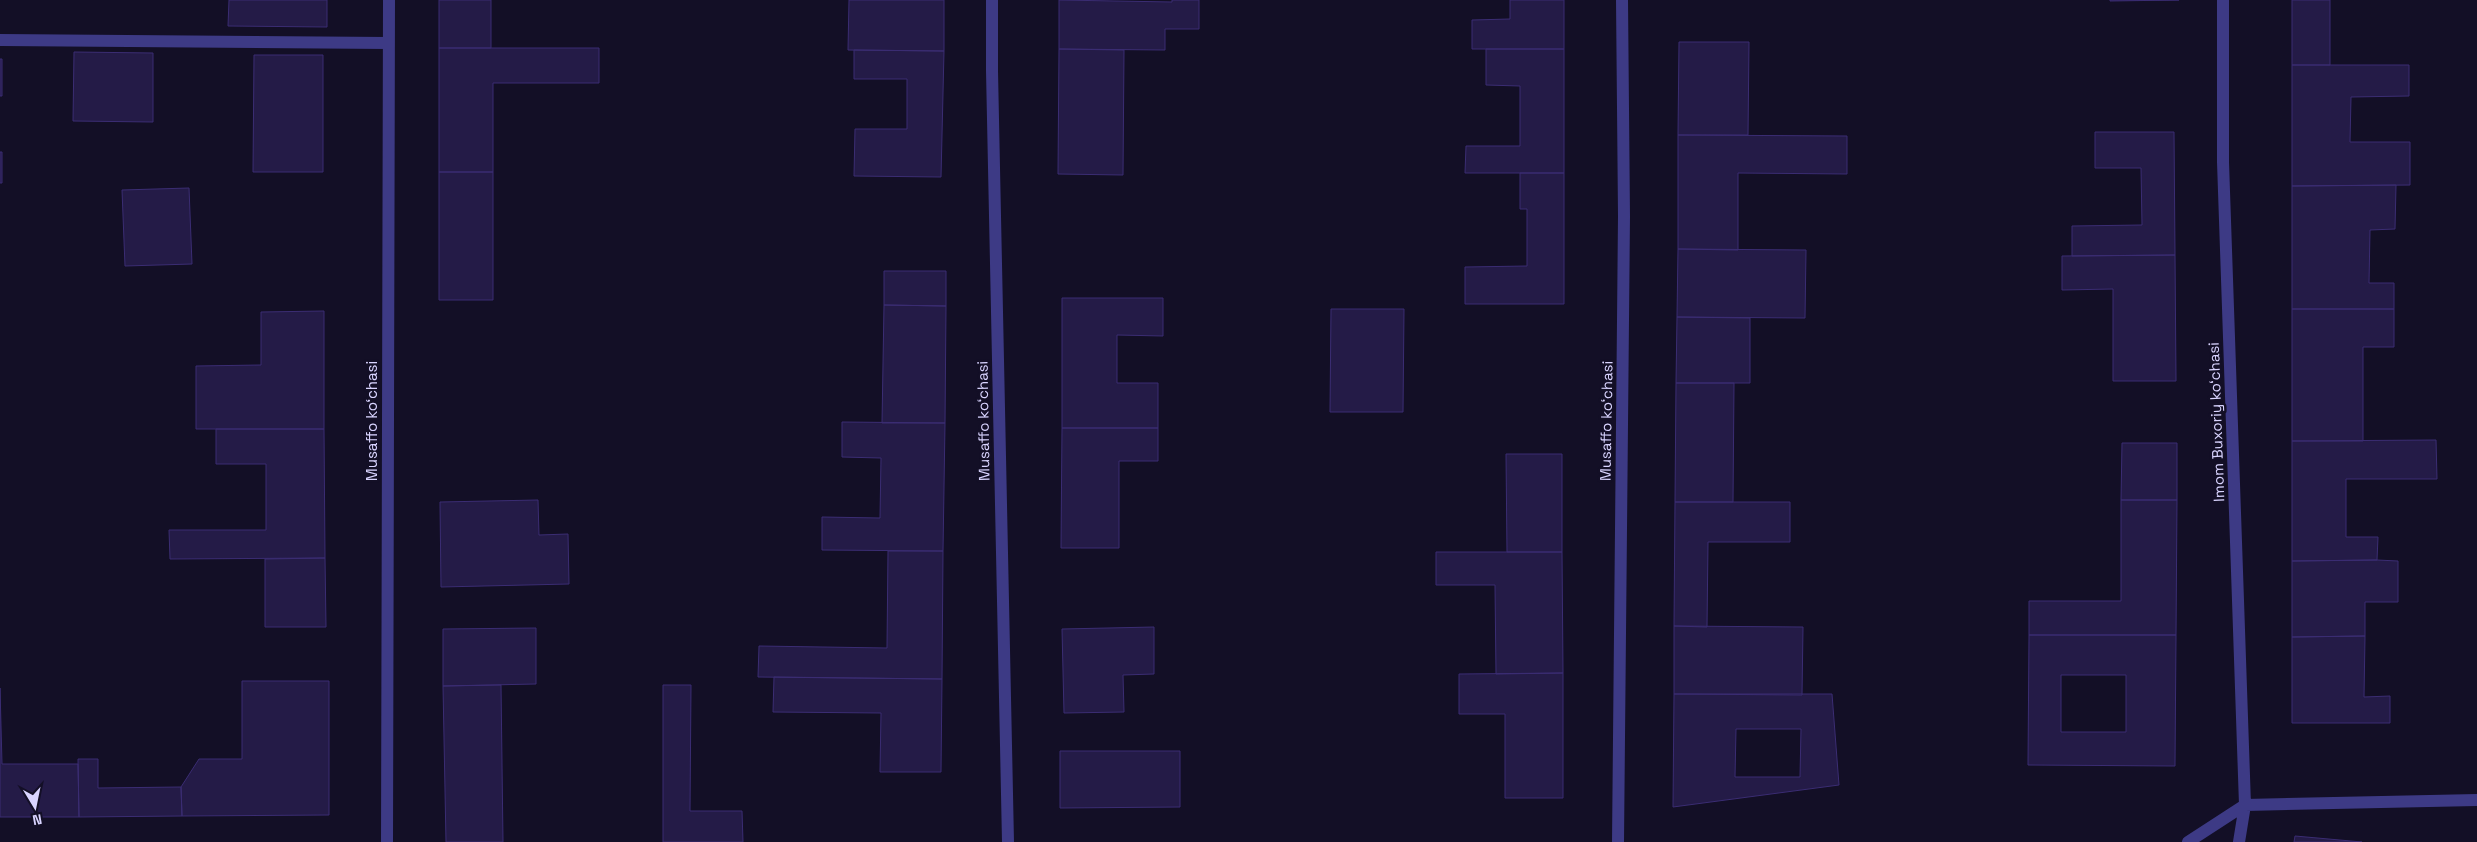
<svg xmlns="http://www.w3.org/2000/svg" width="2477" height="842" font-family="'Space Grotesk',sans-serif">
  <style>
    .building { fill: #241b47; stroke: #3b2d73; fill-rule: evenodd }
    .lines { fill: none; stroke-linecap: round; stroke-linejoin: round }
    .minor { stroke: #3d3a85; stroke-width: 12 }
    .labels { text-anchor: middle; dominant-baseline: central; stroke-width: 5; stroke-linejoin: round; paint-order: stroke }
    .street-label { font-size: 15px; fill: #d9d4ff; stroke: #130f26 }
  </style>
  <rect width="100%" height="100%" fill="#130f26"/>
  <!-- building -->
  <path class="building" d="M229,0H327V27L228,26Z
    M439,0H491V48H439Z
    M849,0H944V51L848,50Z
    M1059,0L1172,2V0H1199V29H1165V50L1059,49Z
    M1510,0H1564V49H1472V20L1510,19Z
    M2110,0H2179L2110,1Z
    M2292,0H2330V65H2292Z
    M1679,42H1749L1748,135H1678Z
    M439,48H599V83H493V172H439Z
    M1059,49L1124,50L1123,175L1058,174Z
    M1486,49H1564V173H1465L1466,146H1520V86L1486,85Z
    M854,50L944,51L941,177L854,176L855,129H907V79H854Z
    M74,52L153,53V122L73,121Z
    M254,55H323V172H253Z
    M0,59H2V96H0Z
    M2292,65H2409V96L2351,97L2350,142H2410V185L2292,186Z
    M2095,132H2174L2175,255L2072,256V226L2142,225L2141,168H2095Z
    M1678,135L1847,136V174L1738,173V250L1678,249Z
    M0,152H2V183H0Z
    M439,172H493V300H439Z
    M1520,173H1564V304H1465V267L1527,266V209H1520Z
    M2396,185L2395,229L2370,230L2369,283H2394V309H2292V186Z
    M189,188L192,264L125,266L122,190Z
    M1678,249L1806,250L1805,318L1677,317Z
    M2175,255L2176,381H2113V289L2062,290V256Z
    M884,271H946V306L884,305Z
    M1062,298H1163V336L1117,335V383H1158V428H1062Z
    M884,305L946,306L945,423H882Z
    M1331,309H1404L1403,412H1330Z
    M2292,309H2394V347H2363V441H2292Z
    M324,311V429H196V366L261,365V312Z
    M1677,317L1750,318V383H1676Z
    M1676,383H1734L1733,502H1675Z
    M842,422L945,423L943,551L822,550V517L880,518L881,458L842,457Z
    M1062,428H1158V461H1119V548H1061Z
    M216,429H324L325,558L170,559L169,530H266V464H216Z
    M2436,440L2437,479H2346V537H2378L2377,560L2292,561V441Z
    M2122,443H2177V500H2121Z
    M1506,454H1562V552H1507Z
    M538,500L539,535L568,534L569,584L441,587L440,502Z
    M2121,500H2177L2176,635H2029V601H2121Z
    M1675,502H1790V542H1708L1707,627L1674,626Z
    M888,551H943L942,679L758,677L759,646L887,648Z
    M1436,552H1562L1563,673L1496,674L1495,585H1436Z
    M325,558L326,627H265V559Z
    M2377,560L2398,561V602H2365V636L2292,637V561Z
    M1674,626L1803,627L1802,695L1674,694Z
    M1154,627V674L1123,675L1124,712L1064,713L1062,629Z
    M536,628V684L443,686V629Z
    M2029,635H2176L2175,766L2028,765ZM2061,675H2126V732H2061Z
    M2365,636L2364,697L2390,696V723H2292V637Z
    M1563,673V798H1505V714H1459V674Z
    M774,677L942,679L941,772H880L881,713L773,712Z
    M242,681H329V815L182,816L181,787L199,759H242Z
    M501,685L503,842H446L443,686Z
    M663,685H691L690,811H742L743,842H663Z
    M0,688L2,764H78L79,817H0Z
    M1674,694H1832L1839,785L1673,807ZM1736,729H1801L1800,777H1735Z
    M1060,751H1180V807L1060,808Z
    M78,759H98V788L181,787L182,816L79,817Z
    M2295,836L2362,842H2294Z"/>
  <g class="lines">
    <!-- minor -->
    <path class="minor" d="M992,0V71L1008,842
      M2223,0V162L2245,805L2239,842
      M0,40L388,43
      M387,842L389,0
      M1618,842L1624,216L1622,0
      M2188,842L2245,805L2477,800"/>
  </g>
  <g class="labels">
    <!-- street labels -->
    <g class="street-label">
      <text transform="translate(371 421) rotate(-90)">Musaffo koʻchasi</text>
      <text transform="translate(983 421) rotate(-91)">Musaffo koʻchasi</text>
      <text transform="translate(1606 421) rotate(-89)">Musaffo koʻchasi</text>
      <text transform="translate(2216 422) rotate(-92)">Imom Buxoriy koʻchasi</text>
    </g>
  </g>
  <!-- north arrow -->
  <g transform="translate(35 807) rotate(170)" stroke="#130f26" stroke-width="4" paint-order="stroke">
  <path d="M0-4L9 19L0 12L-9 19Z" fill="#d9d4ff"/>
  <text y="-8" font-size="14" font-weight="bold" text-anchor="middle" fill="#d9d4ff">N</text>
  </g>
</svg>
